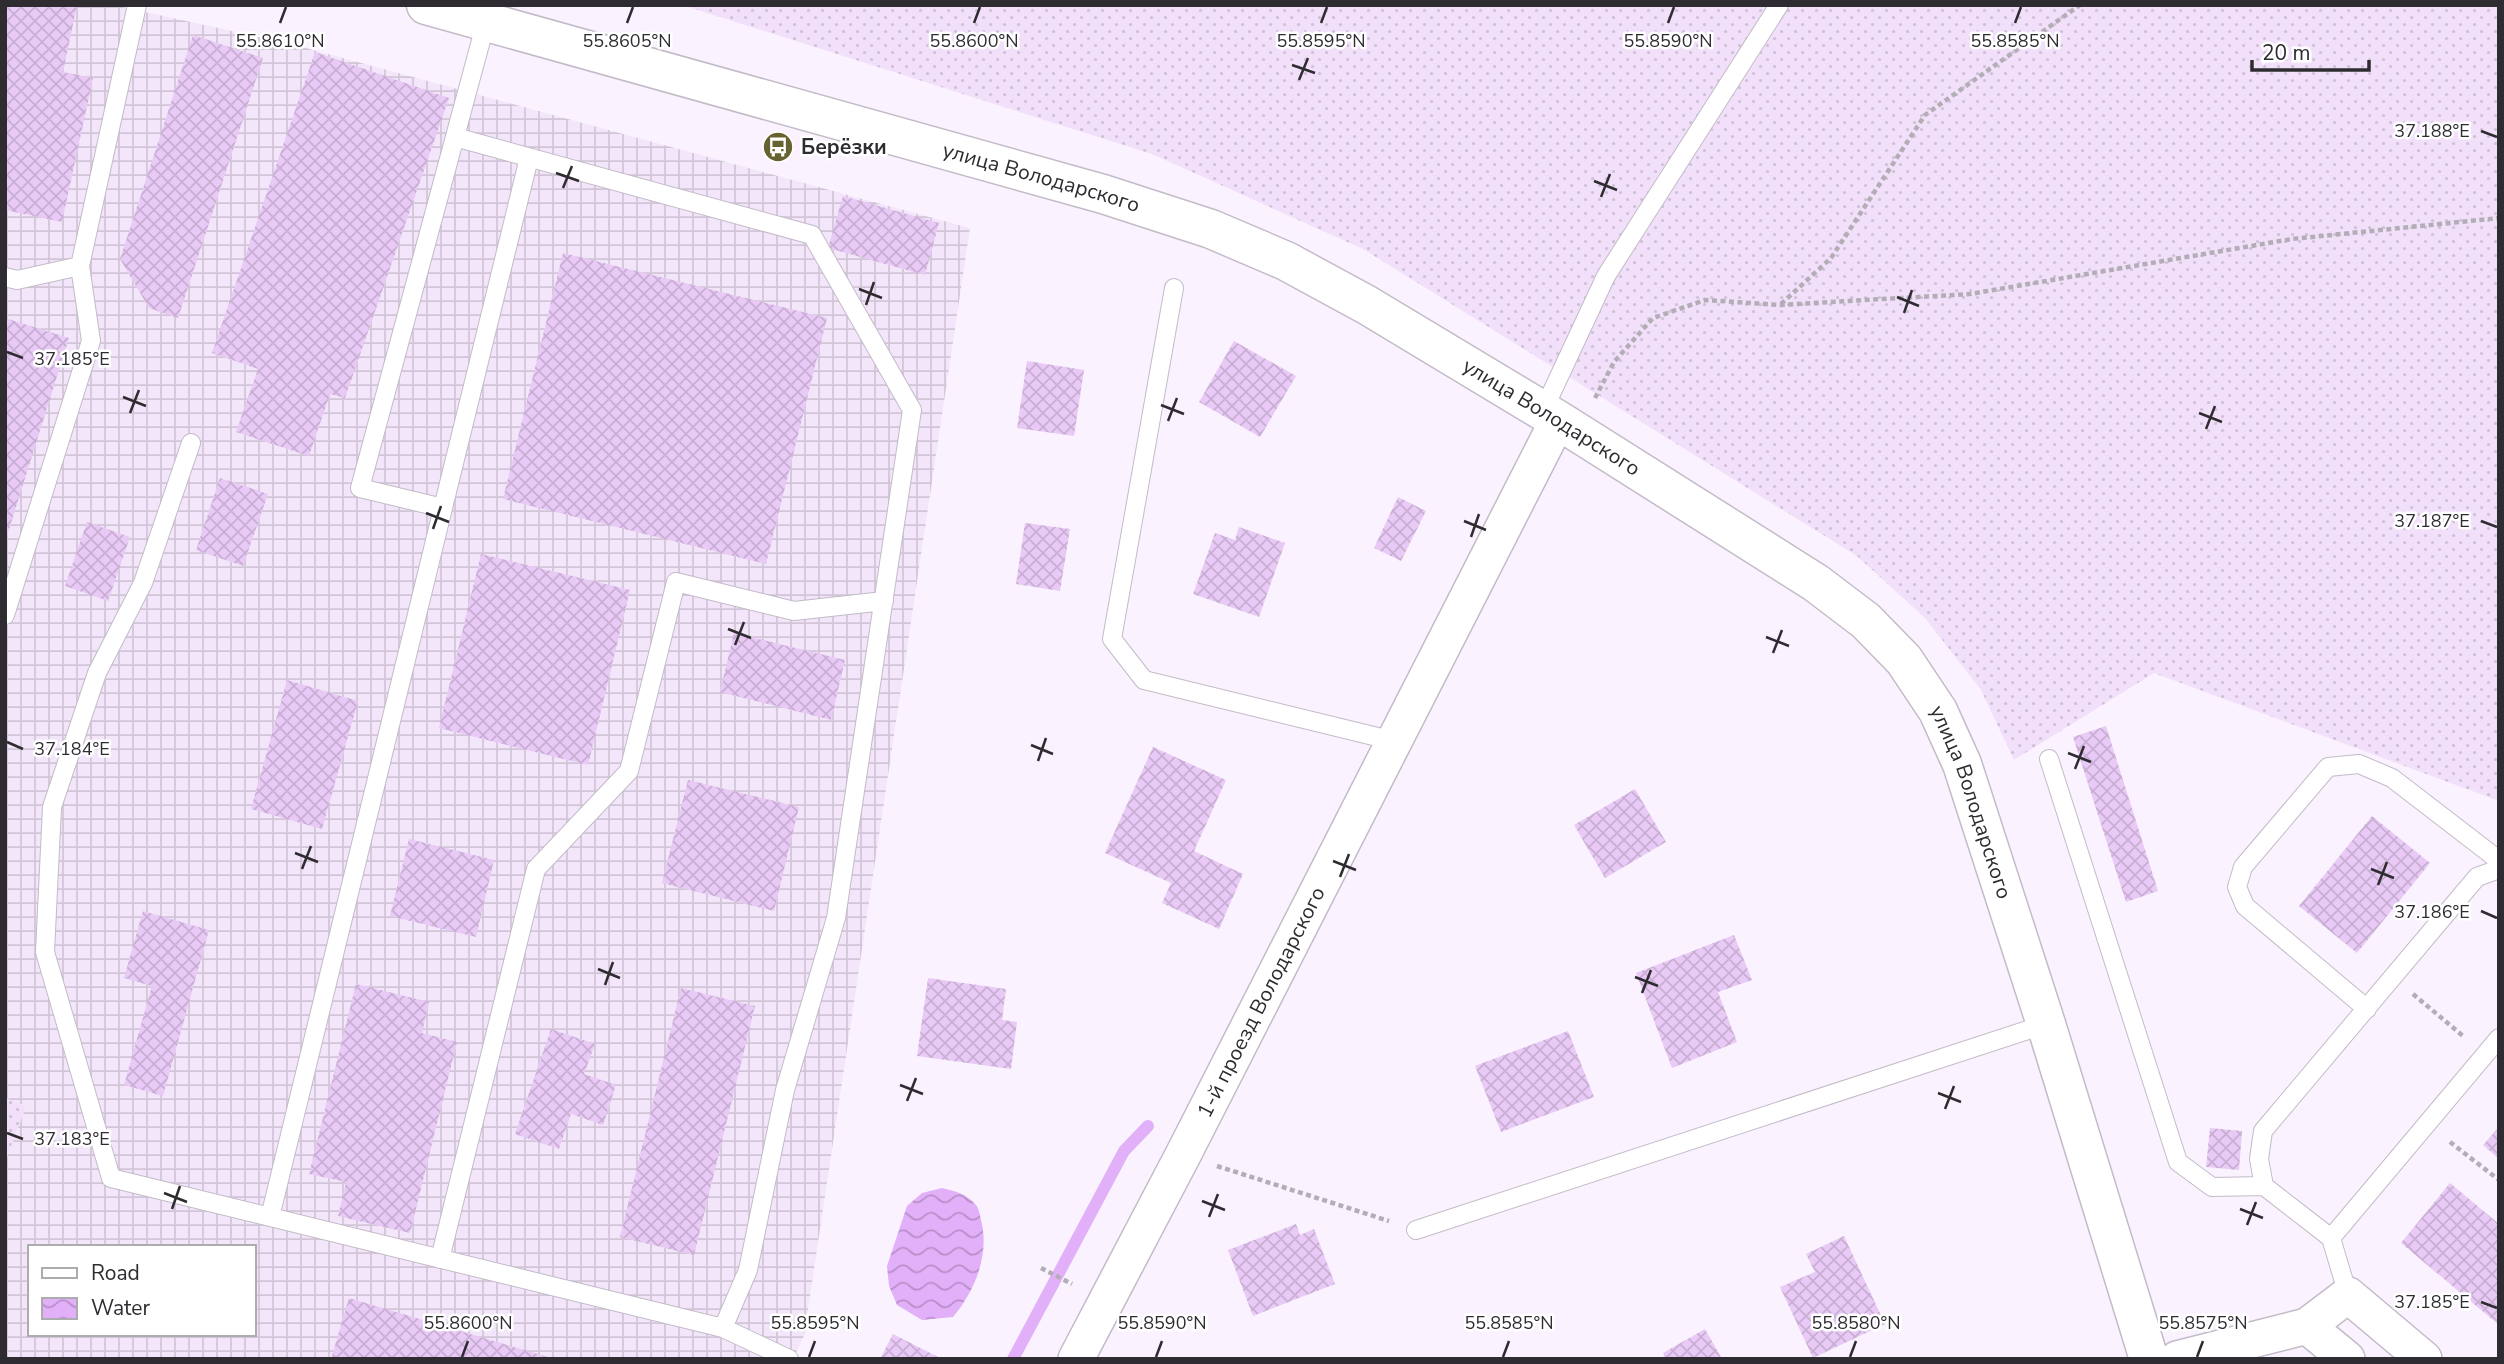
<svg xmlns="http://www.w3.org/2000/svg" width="2504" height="1364" font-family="'Nunito Sans',sans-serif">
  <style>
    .industrial { fill: url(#industrial-grid); fill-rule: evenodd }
    .grass { fill: url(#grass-dots) }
    .water { fill: url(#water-waves) }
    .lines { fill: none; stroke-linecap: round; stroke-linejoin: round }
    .stream { stroke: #e2b0f8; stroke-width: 12 }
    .building { fill: url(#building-cross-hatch) }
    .service-casing { stroke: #c3bbc7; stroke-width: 20 }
    .minor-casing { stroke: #c3bbc7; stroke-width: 38 }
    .tertiary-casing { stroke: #c3bbc7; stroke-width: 41 }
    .path { stroke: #b3adb6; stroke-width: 4.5; stroke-dasharray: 5 3.5; stroke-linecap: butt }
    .service { stroke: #fff; stroke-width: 18 }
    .minor { stroke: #fff; stroke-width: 35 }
    .tertiary { stroke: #fff; stroke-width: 38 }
    .ticks { fill: none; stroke: #2f2c31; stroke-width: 2.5 }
    .labels { text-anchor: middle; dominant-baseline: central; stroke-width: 5; stroke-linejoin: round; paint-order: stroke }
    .poi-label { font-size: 21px; font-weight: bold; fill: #2f2c31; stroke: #fff; text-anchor: start }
    .street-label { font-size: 21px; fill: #2f2c31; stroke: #fff }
    .ticks-label { font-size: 18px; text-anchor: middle; fill: #2f2c31; stroke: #fff; stroke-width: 5; stroke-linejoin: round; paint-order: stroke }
  </style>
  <defs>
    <pattern id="industrial-grid" width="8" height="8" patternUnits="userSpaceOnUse" patternTransform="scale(1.75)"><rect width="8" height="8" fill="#f3e6fa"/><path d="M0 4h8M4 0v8" fill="none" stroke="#d1c5d7"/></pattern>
    <pattern id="grass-dots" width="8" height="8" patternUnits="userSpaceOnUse" patternTransform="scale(1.75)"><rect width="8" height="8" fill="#f2e0fb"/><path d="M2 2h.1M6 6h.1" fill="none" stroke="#d0c0d8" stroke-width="1.8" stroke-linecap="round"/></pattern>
    <pattern id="water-waves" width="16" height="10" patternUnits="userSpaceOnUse" patternTransform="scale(1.75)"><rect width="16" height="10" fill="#e2b0f8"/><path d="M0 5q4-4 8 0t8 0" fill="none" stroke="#b88fc9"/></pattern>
    <pattern id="building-cross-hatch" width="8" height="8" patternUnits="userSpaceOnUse" patternTransform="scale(1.75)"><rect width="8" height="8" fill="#e9caf6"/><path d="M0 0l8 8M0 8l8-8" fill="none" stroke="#c8aed3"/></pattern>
  </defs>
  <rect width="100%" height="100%" fill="#faf2fe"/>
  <!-- industrial -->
  <path class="industrial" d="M5,5H113L291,44L970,228L804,1336L793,1359H5V1162L26,1106L5,1098ZM30,1247H254V1334H30Z"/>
  <!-- grass -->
  <path class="grass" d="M682,5H2499V801L2154,673L2014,760L1981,690L1925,618L1857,556L1363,249L1152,154Z
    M5,1098L26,1106L5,1162Z"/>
  <!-- water -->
  <path class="water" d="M942,1188C955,1191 967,1194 976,1205C979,1209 980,1215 981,1220C990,1254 975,1291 953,1317L922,1320L897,1305L889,1286L887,1266L907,1206L922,1193Z"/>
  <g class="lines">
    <!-- stream -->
    <path class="stream" d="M1013,1359L1124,1151L1148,1126"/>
  </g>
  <!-- building -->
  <path class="building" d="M5,5H77L63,72L93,78L62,222L5,210Z
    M193,35L263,58L178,318L149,308L120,259Z
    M315,52L449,98L345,398L330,394L309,456L236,432L258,369L212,353Z
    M843,196L939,223L925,275L828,248Z
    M563,253L827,318L766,564L503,499Z
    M5,318L69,338L6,539H5Z
    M1234,341L1296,376L1260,437L1199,402Z
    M1027,361L1084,370L1074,436L1017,428Z
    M220,478L268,494L243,566L196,550Z
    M1398,497L1426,511L1401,561L1374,548Z
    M87,522L130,537L108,601L65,586Z
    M1025,523L1070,529L1060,591L1016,584Z
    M1239,527L1285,543L1259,617L1193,594L1215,533L1235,540Z
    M481,554L630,590L588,765L439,728Z
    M734,633L845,660L831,720L720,692Z
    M287,680L358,701L322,829L251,809Z
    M2106,726L2158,891L2126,902L2073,737Z
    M1153,747L1226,780L1194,851L1243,874L1219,929L1162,903L1171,883L1105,853Z
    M688,780L799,807L774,911L662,883Z
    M1635,789L1666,842L1605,878L1574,825Z
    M2372,816L2430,863L2357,953L2299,906Z
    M409,839L494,860L476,937L390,916Z
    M143,911L209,930L163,1096L124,1085L152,986L124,978Z
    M1734,935L1752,980L1718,992L1737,1042L1672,1068L1636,973Z
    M928,978L1006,989L1002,1020L1017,1022L1011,1069L917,1056Z
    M356,984L429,1002L422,1033L457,1042L410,1233L338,1216L346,1182L309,1174Z
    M681,988L755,1006L694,1255L620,1237Z
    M551,1029L595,1044L584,1074L616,1085L603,1125L571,1114L559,1149L515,1134Z
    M1568,1031L1594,1097L1501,1132L1475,1066Z
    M2499,1127V1159L2483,1145Z
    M2210,1128L2242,1131L2239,1170L2206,1167Z
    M2450,1183L2499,1224V1325L2401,1243Z
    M1296,1224L1300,1235L1314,1229L1335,1284L1253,1316L1228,1250Z
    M1844,1236L1885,1324L1813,1358L1780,1287L1815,1272L1806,1254Z
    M349,1298L551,1358V1359H331Z
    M1705,1329L1722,1359H1666L1663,1353Z
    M893,1334L942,1359H880Z"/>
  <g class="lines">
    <!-- service casing -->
    <g class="service-casing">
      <path id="service" d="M455,137L812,235L912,410L836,918L785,1090L748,1270L723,1328
        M5,277L17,280L80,266
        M1174,288L1112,639L1144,680L1394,741
        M1543,411L1606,276L1779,5
        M191,443L143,583L97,673L52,807L45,952L111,1178L723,1328L789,1359
        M443,508L529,158
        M5,615L91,341L80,266L137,5
        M2049,759L2178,1162L2212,1187L2264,1186
        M2367,1009L2245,906L2237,887L2243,867L2328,767L2359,764L2392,778L2492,855L2499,863
        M270,1217L443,508L360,488L486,22
        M1416,1230L2046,1024
        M2331,1238L2264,1186L2259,1159L2263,1131L2477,877L2499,869
        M440,1259L536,869L629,771L676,582L794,611L884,601
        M2348,1295L2331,1238L2499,1038"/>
    </g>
    <!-- minor casing -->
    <g class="minor-casing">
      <g id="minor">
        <path d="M2307,1326L2347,1359"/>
        <path id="s1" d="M1076,1359L1183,1155L1558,420"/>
        <path d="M2177,1359L2307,1326L2348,1295L2424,1359"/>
      </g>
    </g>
    <!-- tertiary casing -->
    <g class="tertiary-casing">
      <g id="tertiary">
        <path id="s2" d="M426,5L1103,194L1211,229L1286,261L1367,305L1558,420L1816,583L1866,621L1904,660L1938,711L1962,764L2046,1024L2149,1359"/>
      </g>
    </g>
    <!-- path -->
    <path class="path" d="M1781,304L1831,258L1925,115L2080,5
      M1595,398L1614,362L1653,318L1705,300L1780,305L1970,294L2292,239L2499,218
      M2413,994L2463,1036
      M2450,1142L2499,1180
      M1217,1166L1389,1221
      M1041,1268L1072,1284"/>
    <!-- service -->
    <use href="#service" class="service"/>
    <!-- minor -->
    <use href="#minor" class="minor"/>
    <!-- tertiary -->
    <use href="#tertiary" class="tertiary"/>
  </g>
  <!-- ticks -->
  <path class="ticks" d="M280,23L286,7M627,23L633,7M974,23L980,7M1321,23L1327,7M1668,23L1674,7M2015,23L2021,7M1292,65L1315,73M1299,80L1308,58M2481,131L2497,137M556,173L579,181M1594,181L1617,190M563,188L572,166M1601,197L1610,174M859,289L882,298M1897,297L1919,306M866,305L874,282M1904,313L1912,290M7,352L23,358M123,397L146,406M1161,405L1184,414M130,413L139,390M2199,413L2222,422M1168,421L1177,398M2206,429L2215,406M426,513L449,522M1464,521L1486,530M2481,521L2497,527M433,529L441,506M1471,537L1479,514M728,629L751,638M1766,637L1789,646M735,645L744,622M1773,653L1782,630M7,742L23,749M1031,745L1053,754M2068,753L2091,762M1038,761L1046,738M2075,769L2084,746M295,853L318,862M1333,861L1356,870M302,869L311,846M2371,869L2394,878M1340,877L1349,854M2378,885L2387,862M2481,911L2497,918M598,969L620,978M1635,977L1658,986M605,985L613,962M1642,993L1651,970M900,1085L923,1094M1938,1093L1961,1102M907,1101L916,1078M1945,1109L1954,1086M7,1133L23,1139M164,1193L187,1202M1202,1201L1225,1210M172,1209L180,1186M2240,1209L2263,1218M1209,1217L1218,1194M2247,1225L2256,1202M2481,1302L2497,1308M462,1357L468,1341M809,1357L815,1341M1156,1357L1162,1341M1503,1357L1509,1341M1850,1357L1856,1341M2197,1357L2203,1341"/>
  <!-- icons -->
  <defs>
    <g id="bus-disc" transform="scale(1.575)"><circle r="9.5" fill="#666330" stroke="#fff"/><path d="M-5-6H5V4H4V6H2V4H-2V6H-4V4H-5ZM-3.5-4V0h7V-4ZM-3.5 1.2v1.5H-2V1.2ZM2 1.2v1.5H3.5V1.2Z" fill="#fff"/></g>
  </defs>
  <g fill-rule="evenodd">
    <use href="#bus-disc" x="778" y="147"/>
  </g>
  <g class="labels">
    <!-- poi labels -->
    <g class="poi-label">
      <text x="801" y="147">Берёзки</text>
    </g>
    <!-- street labels -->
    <g class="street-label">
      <text stroke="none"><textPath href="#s2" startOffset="639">улица Володарского</textPath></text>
      <text stroke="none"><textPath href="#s2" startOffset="1206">улица Володарского</textPath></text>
      <text stroke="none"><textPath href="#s2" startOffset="1794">улица Володарского</textPath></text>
      <text stroke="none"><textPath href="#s1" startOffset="402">1-й проезд Володарского</textPath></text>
    </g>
  </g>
  <g class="ticks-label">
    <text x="280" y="47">55.8610°N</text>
    <text x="627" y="47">55.8605°N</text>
    <text x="974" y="47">55.8600°N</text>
    <text x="1321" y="47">55.8595°N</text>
    <text x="1668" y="47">55.8590°N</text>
    <text x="2015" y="47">55.8585°N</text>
    <text x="2432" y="137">37.188°E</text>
    <text x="72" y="365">37.185°E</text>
    <text x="2432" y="527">37.187°E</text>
    <text x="72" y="755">37.184°E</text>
    <text x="2432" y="918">37.186°E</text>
    <text x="72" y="1145">37.183°E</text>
    <text x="2432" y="1308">37.185°E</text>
    <text x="468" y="1329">55.8600°N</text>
    <text x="815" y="1329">55.8595°N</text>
    <text x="1162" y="1329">55.8590°N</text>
    <text x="1509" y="1329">55.8585°N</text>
    <text x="1856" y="1329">55.8580°N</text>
    <text x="2203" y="1329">55.8575°N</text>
  </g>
  <!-- border -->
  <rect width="2504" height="1364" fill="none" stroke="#2f2c31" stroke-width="14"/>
  <!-- legend -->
  <rect x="28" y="1245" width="228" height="91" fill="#ffffff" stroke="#acabad" stroke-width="2"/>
  <rect x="42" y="1268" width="35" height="10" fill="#ffffff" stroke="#acabad" stroke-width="2"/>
  <text x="91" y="1280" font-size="21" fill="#2f2c31">Road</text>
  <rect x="42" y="1298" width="35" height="21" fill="url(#water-waves)" stroke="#acabad" stroke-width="2"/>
  <text x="91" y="1315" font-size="21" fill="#2f2c31">Water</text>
  <!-- scale -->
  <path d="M2252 60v10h117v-10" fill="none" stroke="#2f2c31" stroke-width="3.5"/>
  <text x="2262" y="60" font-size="21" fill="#2f2c31" stroke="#ffffff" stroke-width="5" paint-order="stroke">20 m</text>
</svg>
